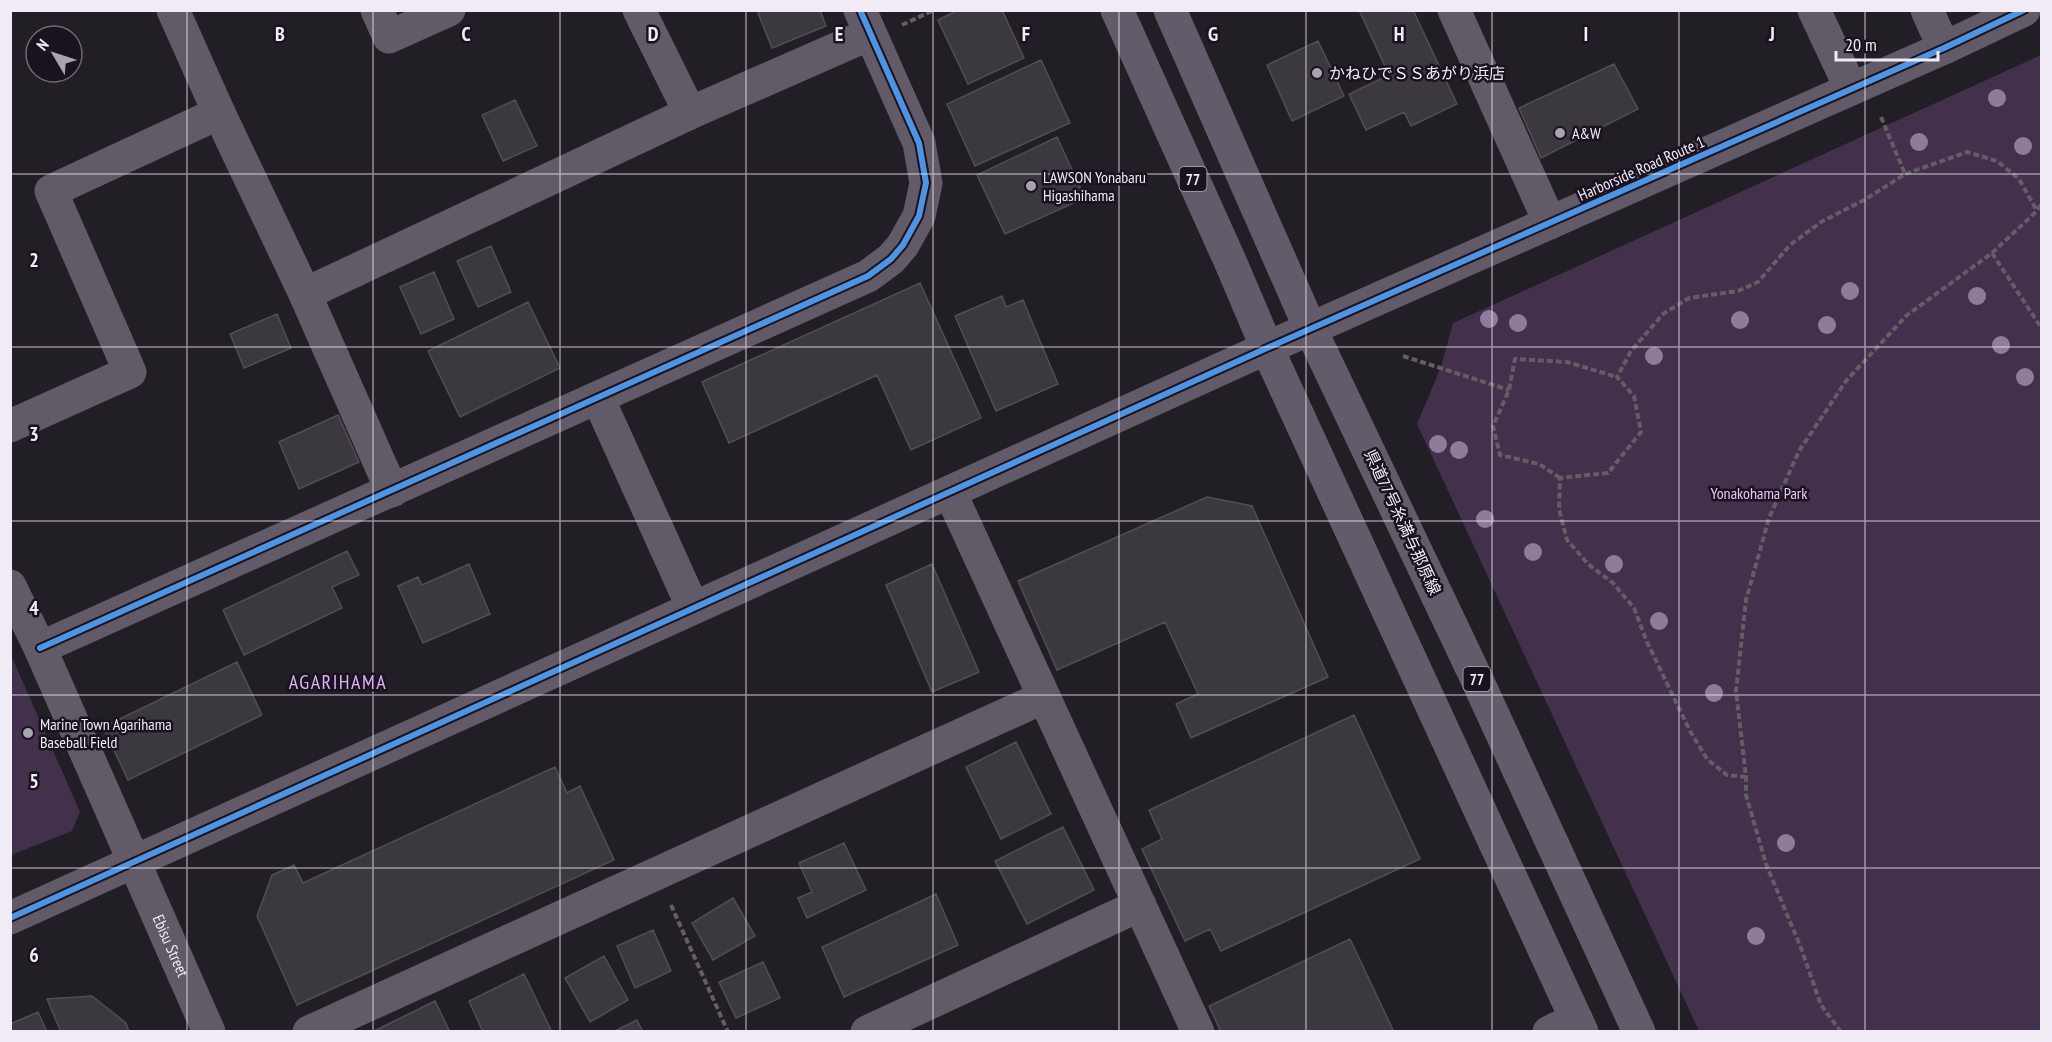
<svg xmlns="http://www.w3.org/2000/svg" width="2052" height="1042" font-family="'PT Sans Narrow','Noto Sans JP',sans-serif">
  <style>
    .green { fill: #42304d }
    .building { fill: #3c3840; stroke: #524e55; stroke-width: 1.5 }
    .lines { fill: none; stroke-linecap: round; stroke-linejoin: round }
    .path { stroke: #635d67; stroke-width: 4; stroke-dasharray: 6 3; stroke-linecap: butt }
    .minor { stroke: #625a67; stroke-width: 33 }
    .major { stroke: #635b6a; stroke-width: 33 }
    .cycleway-casing { stroke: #1a121f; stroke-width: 10 }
    .cycleway { stroke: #4d94e3; stroke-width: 6 }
    .tree { fill: #8d7c9a }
    .grid { fill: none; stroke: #f1ebf5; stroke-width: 1.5; stroke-opacity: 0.55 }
    .poi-dot { fill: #a9a3ad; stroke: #1a121f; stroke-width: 2 }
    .labels { text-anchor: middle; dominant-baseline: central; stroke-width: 5; stroke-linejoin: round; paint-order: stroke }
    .shield { fill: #1a121f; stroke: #b0aab5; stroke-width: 1.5 }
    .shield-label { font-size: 15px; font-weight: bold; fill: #f1ebf5 }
    .poi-label { font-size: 16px; fill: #f1ebf5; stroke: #1a121f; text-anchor: start }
    .street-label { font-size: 16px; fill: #f1ebf5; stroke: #1a121f }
    .park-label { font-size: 16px; fill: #e5c9f9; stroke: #1a121f }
    .quarter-label { font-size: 20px; letter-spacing: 1.5px; fill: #dab3f5; stroke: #1a121f }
    .grid-label { font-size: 20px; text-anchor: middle; font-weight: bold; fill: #f1ebf5; stroke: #1a121f; stroke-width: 5; stroke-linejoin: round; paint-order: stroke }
  </style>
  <rect width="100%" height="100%" fill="#221e26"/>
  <!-- green -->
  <path class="green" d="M2041,55V1031H1699L1417,424L1441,367L1453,323Z
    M11,655L80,812L72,831L11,855Z"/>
  <!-- building -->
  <path class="building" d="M764,10H820L826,26L772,48L758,13Z
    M958,10H1002L1024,58L968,84L938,20Z
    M1359,10H1413L1457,104L1411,126L1404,112L1366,130L1349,94L1389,75Z
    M1318,41L1344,96L1292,121L1267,65Z
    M1041,60L1070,123L975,166L947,104Z
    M1614,64L1638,109L1541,158L1519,108Z
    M515,100L537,146L503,161L482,115Z
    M1057,137L1085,198L1005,234L977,175Z
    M491,246L511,292L478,307L457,261Z
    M434,272L454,319L421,334L400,287Z
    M920,283L981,418L911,450L877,375L729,443L702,382Z
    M1002,296L1006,307L1023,300L1058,384L996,411L955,316Z
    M528,302L560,368L460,417L428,351Z
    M277,314L291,348L244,368L230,334Z
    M338,415L359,462L299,489L279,442Z
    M1207,497L1252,506L1328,677L1191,738L1176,704L1198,694L1165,622L1057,670L1018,581Z
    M347,551L359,575L332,587L342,608L244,655L223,610Z
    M469,564L490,614L423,643L398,586L418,577L422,585Z
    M932,564L979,672L932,692L886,585Z
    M237,662L262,715L128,780L103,727Z
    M1354,715L1420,859L1221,951L1210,929L1185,941L1142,849L1162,839L1149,810Z
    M1016,742L1051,814L1001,839L966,767Z
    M555,767L567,793L580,786L614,860L297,1005L257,916L272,875L294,865L303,883Z
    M1063,827L1094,890L1027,924L995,861Z
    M844,843L866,890L807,918L798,898L812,892L799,863Z
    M936,894L958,945L844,997L822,947Z
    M733,898L755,936L713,960L692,923Z
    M653,930L671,971L635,988L617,946Z
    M1350,939L1394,1032H1221L1209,1006Z
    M604,956L628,1000L590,1022L565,978Z
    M763,962L780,998L736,1018L719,982Z
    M524,974L552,1032H483L469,1001Z
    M92,996L126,1023L129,1032H61L47,999Z
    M435,1001L450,1032H372Z
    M38,1012L47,1032H10V1024Z
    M637,1020L643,1032H613Z"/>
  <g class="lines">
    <!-- path -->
    <path class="path" d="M902,25L934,10
      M1881,117L1905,174
      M1992,253L2037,211L2042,203
      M1403,356L1509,390
      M1560,478L1539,464L1500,455L1493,426L1509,390L1515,359L1567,362L1617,377
      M1746,777L1727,775L1707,759L1690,731L1647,642L1634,608L1613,583L1588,564L1567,540L1559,509L1560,478L1608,473L1641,432L1634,396L1617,377L1631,351L1663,314L1689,298L1738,291L1758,282L1790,245L1821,222L1866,199L1905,174L1967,152L1997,161L2019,179L2037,211
      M671,905L728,1032
      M1841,1032L1821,1005L1801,948L1766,864L1746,795V777L1736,691L1746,600L1769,518L1799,451L1846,381L1906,316L1992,253L2042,329"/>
    <!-- minor -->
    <g class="minor">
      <path d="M173,10L219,113L305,294L392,491"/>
      <path d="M377,10L389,37L449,10"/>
      <path d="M639,10L690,113"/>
      <path d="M1454,10L1550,223"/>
      <path d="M1814,10L1851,89"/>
      <path d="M1927,10L1944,48"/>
      <path d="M305,294L690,113L870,34"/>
      <path d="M598,398L693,608"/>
      <path d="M10,426L130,372L51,191L219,113"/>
      <path d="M950,492L1198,1032"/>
      <path id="s1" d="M10,586L40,648L209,1032"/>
      <path d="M40,648L868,276L891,259L903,245L919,216L926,183L919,143L860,10"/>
      <path d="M10,918L1267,348L1944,48L2024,10"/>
      <path d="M309,1032L1044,697"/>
      <path d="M867,1032L1140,905"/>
      <path d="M1549,1032L1576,1019"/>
    </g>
    <!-- major -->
    <path class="major" d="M1117,10L1230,261L1267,348L1582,1032
      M1170,10L1310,328L1473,671L1639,1032"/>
    <!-- cycleway casing -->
    <g class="cycleway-casing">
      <path id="cycleway" d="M40,648L868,276L891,259L903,245L919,216L926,183L919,143L860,10
        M10,918L1267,348L1944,48L2024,10"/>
    </g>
    <!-- cycleway -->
    <use href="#cycleway" class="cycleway"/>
  </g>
  <!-- trees -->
  <g class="tree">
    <circle cx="1997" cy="98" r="9"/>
    <circle cx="1919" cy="142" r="9"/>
    <circle cx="2023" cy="146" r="9"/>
    <circle cx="1850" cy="291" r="9"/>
    <circle cx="1977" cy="296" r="9"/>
    <circle cx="1489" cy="319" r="9"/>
    <circle cx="1740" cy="320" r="9"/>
    <circle cx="1518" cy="323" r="9"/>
    <circle cx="1827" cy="325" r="9"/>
    <circle cx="2001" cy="345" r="9"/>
    <circle cx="1654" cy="356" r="9"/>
    <circle cx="2025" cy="377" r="9"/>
    <circle cx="1438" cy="444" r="9"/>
    <circle cx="1459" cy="450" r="9"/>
    <circle cx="1485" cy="519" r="9"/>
    <circle cx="1533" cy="552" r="9"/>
    <circle cx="1614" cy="564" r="9"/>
    <circle cx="1659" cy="621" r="9"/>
    <circle cx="1714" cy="693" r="9"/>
    <circle cx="1786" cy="843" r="9"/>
    <circle cx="1756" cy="936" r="9"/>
  </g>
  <!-- grid -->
  <path class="grid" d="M187,10V1032M373,10V1032M560,10V1032M746,10V1032M933,10V1032M1119,10V1032M1306,10V1032M1492,10V1032M1679,10V1032M1865,10V1032M10,174H2042M10,347H2042M10,521H2042M10,695H2042M10,868H2042"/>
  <!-- markers -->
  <g class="poi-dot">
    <circle cx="1317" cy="73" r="6"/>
    <circle cx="1560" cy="133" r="6"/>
    <circle cx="1031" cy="186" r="6"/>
    <circle cx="28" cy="733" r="6"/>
  </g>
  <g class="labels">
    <!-- shield labels -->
    <g class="shield">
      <rect x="1179.5" y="167" width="27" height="24" rx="4.5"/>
      <rect x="1463.5" y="667" width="27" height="24" rx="4.5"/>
    </g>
    <g class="shield-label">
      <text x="1193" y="179">77</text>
      <text x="1477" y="679">77</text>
    </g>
    <!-- poi labels -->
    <g class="poi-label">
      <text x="1329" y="73">かねひでＳＳあがり浜店</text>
      <text x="1572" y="133">A&amp;W</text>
      <text x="1043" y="177">LAWSON Yonabaru<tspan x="1043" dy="18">Higashihama</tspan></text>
      <text x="40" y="724">Marine Town Agarihama<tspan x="40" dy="18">Baseball Field</tspan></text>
    </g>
    <!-- street labels -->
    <g class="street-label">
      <text transform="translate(1641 168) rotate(-24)">Harborside Road Route 1</text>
      <text transform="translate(1403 522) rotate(65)">県道77号糸満与那原線</text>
      <text stroke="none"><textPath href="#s1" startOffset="394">Ebisu Street</textPath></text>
    </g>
    <!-- park labels -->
    <g class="park-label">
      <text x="1759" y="493">Yonakohama Park</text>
    </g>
    <!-- quarter labels -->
    <g class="quarter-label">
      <text x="338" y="682">AGARIHAMA</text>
    </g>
  </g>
  <g class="grid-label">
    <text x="280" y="41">B</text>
    <text x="466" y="41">C</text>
    <text x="653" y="41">D</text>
    <text x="839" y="41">E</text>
    <text x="1026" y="41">F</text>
    <text x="1213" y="41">G</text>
    <text x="1399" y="41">H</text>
    <text x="1586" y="41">I</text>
    <text x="1772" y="41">J</text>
    <text x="34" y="267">2</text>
    <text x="34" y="441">3</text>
    <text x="34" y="615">4</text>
    <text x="34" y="788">5</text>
    <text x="34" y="962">6</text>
  </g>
  <!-- border -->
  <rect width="2052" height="1042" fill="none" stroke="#f1ebf5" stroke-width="24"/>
  <!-- north arrow -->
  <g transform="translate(54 54) rotate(309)"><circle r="28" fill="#1a121f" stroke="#706975" stroke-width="1.5"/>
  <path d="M0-4.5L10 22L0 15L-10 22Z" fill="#a9a3ad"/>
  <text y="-9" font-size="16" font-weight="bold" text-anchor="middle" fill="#f1ebf5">N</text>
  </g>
  <!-- scale -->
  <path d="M1836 51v9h102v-9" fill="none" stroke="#f1ebf5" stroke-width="3"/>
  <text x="1845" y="51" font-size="18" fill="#f1ebf5" stroke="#1a121f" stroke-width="4.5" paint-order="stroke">20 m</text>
</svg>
